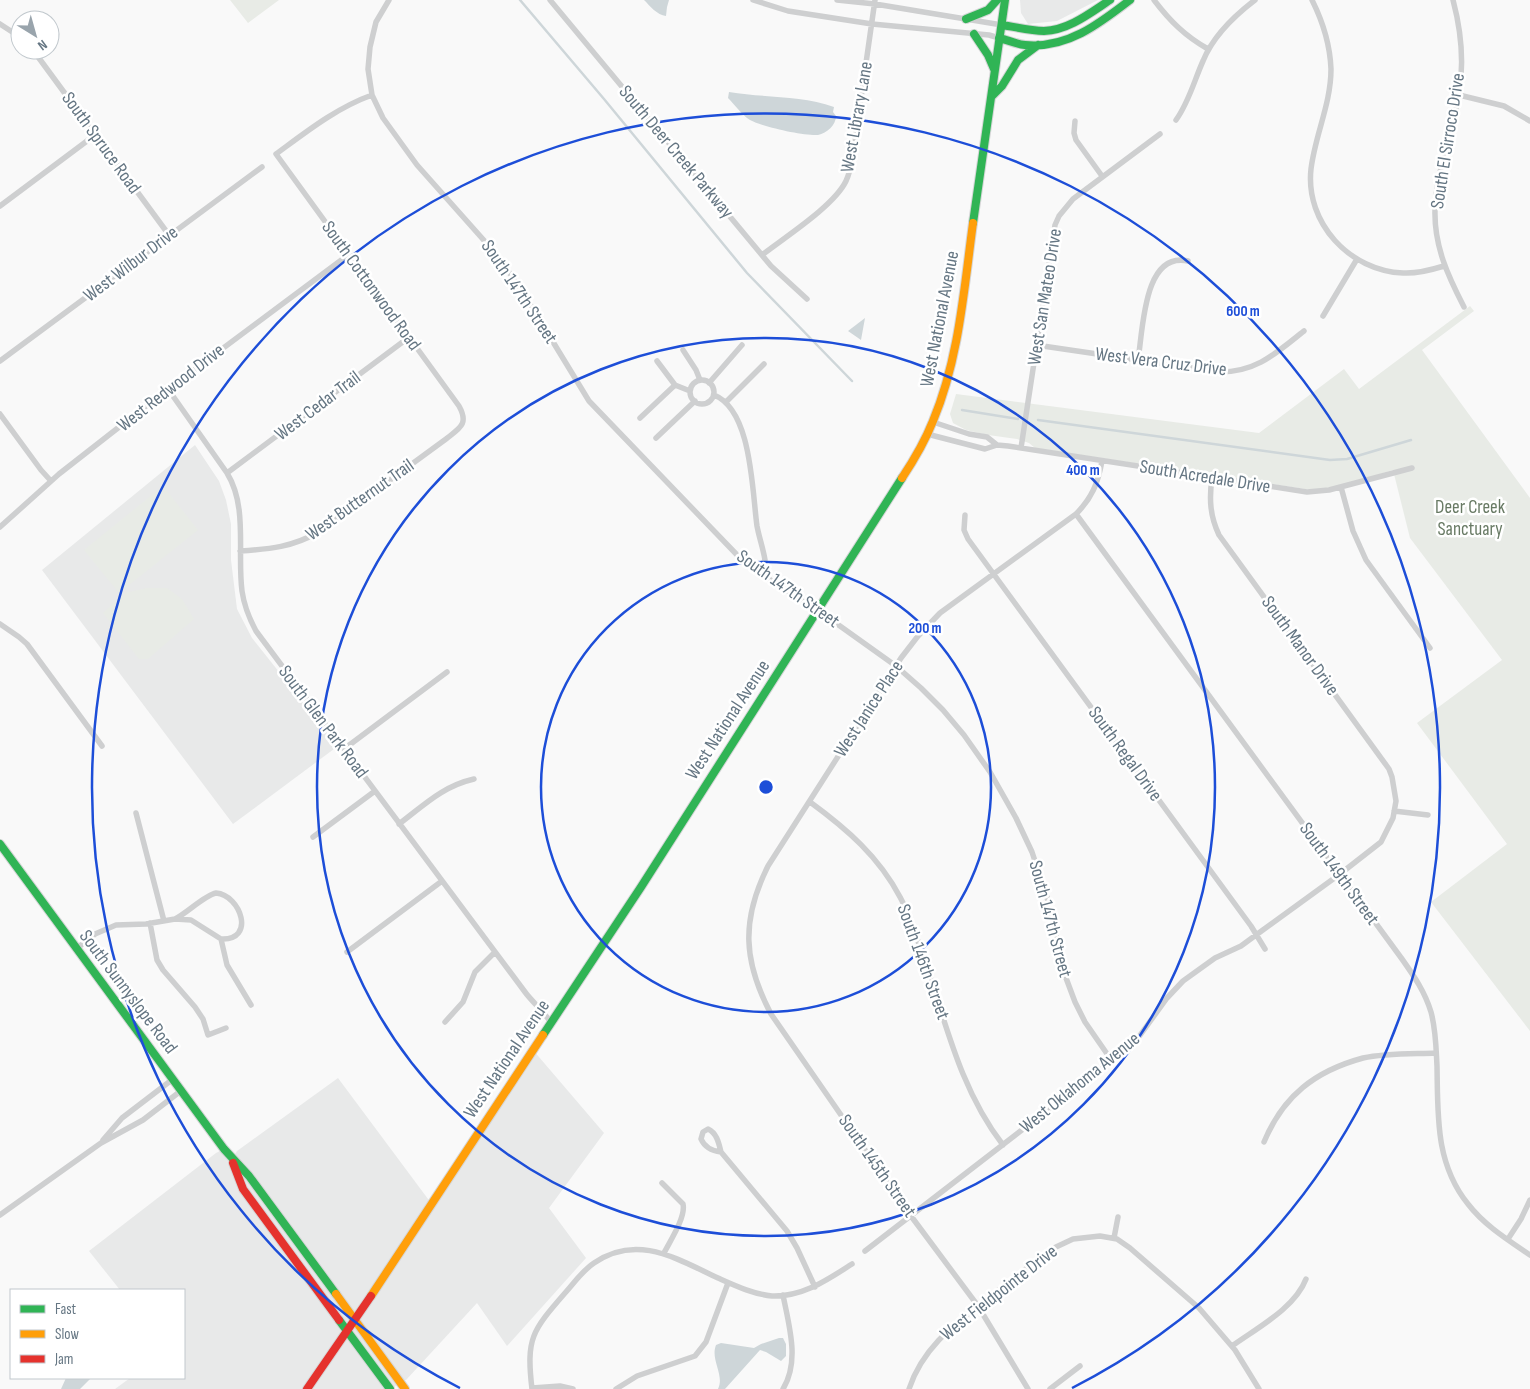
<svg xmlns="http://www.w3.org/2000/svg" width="1530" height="1389" font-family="'Sofia Sans Condensed',sans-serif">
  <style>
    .built { fill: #e8e9e9 }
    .green { fill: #e8ebe6 }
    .water { fill: #ced6d9 }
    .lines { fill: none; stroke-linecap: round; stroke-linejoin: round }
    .stream { stroke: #ced6d9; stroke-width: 2.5 }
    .fast-casing { stroke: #d5d6d7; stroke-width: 10 }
    .slow-casing { stroke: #d5d6d7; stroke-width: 10 }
    .jam-casing { stroke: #d5d6d7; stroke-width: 10 }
    .street { stroke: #cecfd0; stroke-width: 5.5 }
    .fast { stroke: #30b455; stroke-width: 8 }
    .slow { stroke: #ff9f0a; stroke-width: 8 }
    .jam { stroke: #e5322d; stroke-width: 8 }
    .ring { fill: none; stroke: #1d4ed8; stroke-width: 2.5 }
    .labels { text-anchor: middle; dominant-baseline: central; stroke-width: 5; stroke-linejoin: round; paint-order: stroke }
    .street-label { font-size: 19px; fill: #657683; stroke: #fff }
    .park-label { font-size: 19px; fill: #687a64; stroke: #fff }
    .centre { fill: #1d4ed8; stroke: #fff; stroke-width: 2.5 }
    .ring-label { font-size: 15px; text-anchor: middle; font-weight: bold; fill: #1d4ed8; stroke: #fff; stroke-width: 5; stroke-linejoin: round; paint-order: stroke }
  </style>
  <rect width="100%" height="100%" fill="#f9f9f9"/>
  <!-- built -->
  <path class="built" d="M1020,0H1098L1057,21L1028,24L1021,13Z
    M195,445L219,481L226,500L231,524V560L237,609L252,638L338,746L233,824L42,570Z
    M533,1050L604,1133L549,1208L586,1258L507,1346L477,1303L406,1380L400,1382L392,1389H115L130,1378H184V1290H120L89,1251L216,1153L224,1149L232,1159L237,1151L338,1078L431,1203Z"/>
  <!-- green -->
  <path class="green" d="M230,0H279L248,23Z
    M1470,306L1474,311L1422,350L1530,498V1031L1431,902L1507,844L1417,723L1502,660L1410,538L1393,470C1365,478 1334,491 1305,489L1035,448L1029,443L1017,439L988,435L966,430L953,423L950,414L956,394L1259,433L1344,369L1359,389Z
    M163,486L198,530L119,593L84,550Z
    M147,588H167L182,599L194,619L148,659H139L103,613L125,593Z"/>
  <!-- water -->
  <path class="water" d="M644,0H669L667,7L666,16C657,15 650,6 644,0Z
    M729,92C764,98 801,95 834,107L833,112L836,116C836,125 827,133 818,135C804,136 763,127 750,120C742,115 735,105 728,98Z
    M865,318L861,340L848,331Z
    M779,1338H783L786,1344V1356L781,1361L766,1352L760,1350L725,1389H718C725,1375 710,1360 716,1345L721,1343L754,1348L761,1344Z
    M66,1378H91L80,1389H61Z"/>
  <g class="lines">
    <!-- stream -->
    <path class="stream" d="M520,0L604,99L747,273L852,381
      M962,410L1018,419
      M1038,420L1330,460L1347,459L1411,440"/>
    <!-- fast casing -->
    <g class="fast-casing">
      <path id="fast" d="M966,19L988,10L997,0
        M1002,25C1016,27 1030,31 1044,31C1069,30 1090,13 1110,0
        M974,34L988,55L994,69
        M999,38C1008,40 1016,44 1025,45C1067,49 1099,24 1130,0
        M992,96L1002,86L1018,60L1038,45
        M973,223L1005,0
        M0,844L224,1149L249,1176L336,1294
        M543,1035L641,887L902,478
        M339,1320L390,1389"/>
    </g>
    <!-- slow casing -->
    <g class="slow-casing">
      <path id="slow" d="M902,478C914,460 925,441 933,421C959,359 964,289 973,223
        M336,1294L405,1389
        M371,1296L543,1035"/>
    </g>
    <!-- jam casing -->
    <g class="jam-casing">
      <path id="jam" d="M233,1163L243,1189L339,1320
        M307,1389L371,1296"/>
    </g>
    <!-- street -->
    <path class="street" d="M389,0L376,22L370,47L368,69L372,95L383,118L417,165L497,255L522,291L589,401L741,559L776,584L819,611L896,666L921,688L943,710L964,735L990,772L1016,818L1032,852L1047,897L1066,978L1075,1002L1085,1022L1112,1061
      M550,0L771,266L807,299
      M753,0L788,11L872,24L989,35L999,38
      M837,0L875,4L1002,25
      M1154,0C1170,21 1185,36 1208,49
      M1312,0C1323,22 1330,44 1331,69C1331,104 1315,135 1311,169C1305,223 1350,271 1403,273C1417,274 1431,270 1444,266
      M1453,0C1461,30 1464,64 1459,94C1453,133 1436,170 1435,210C1434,246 1448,276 1464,307
      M0,24L20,37
      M33,50L169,235
      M1459,95L1504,106L1530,121
      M1176,120C1189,102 1194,81 1203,61C1213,36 1234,16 1255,0
      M1075,121L1074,133L1076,140L1102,176
      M0,206L95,135
      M762,255C785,237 834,206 846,181C851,171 852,159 854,147L875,0
      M1323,316L1357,259
      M1036,345L1220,372C1257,372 1276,353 1304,331
      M683,350L696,370L700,380
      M1138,360C1143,331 1143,251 1188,261
      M0,361L262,167
      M657,361L675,385
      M690 392a12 12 0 1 1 24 0a12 12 0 1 1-24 0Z
      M709,383L742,345
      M168,389L227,473C248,507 237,552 242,591C244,605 249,618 256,631L525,992C533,1003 544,1011 551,1023
      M714,395C752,410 752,491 757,526C759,537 763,548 765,560L758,572
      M726,402L764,364
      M0,414L41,470L51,481
      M640,418L675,385L690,391
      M933,422L969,434L987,437L997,445
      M927,434L985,449L997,445L1008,446L1307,492L1329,490L1412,468
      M656,438L695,401
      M1021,448L1055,225L1059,216L1073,199L1160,134
      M227,473L408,338
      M1341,487L1353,531L1366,560L1430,648
      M1076,514L1402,959C1414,976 1425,992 1431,1012C1436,1030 1436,1048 1437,1066C1438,1115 1435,1163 1468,1204C1484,1225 1508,1240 1530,1255
      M965,515L964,530L968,539L1251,926L1265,949
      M0,527L59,474L155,399L348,255
      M240,551C271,549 292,547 319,532L446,439C460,428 469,424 459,406L276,154C306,132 336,108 372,95
      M0,624L19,637L27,644L102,746
      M344,749L447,672
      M810,802C847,829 879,857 900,897C911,917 917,940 925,961C946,1024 961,1091 1003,1145
      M1394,811L1428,815
      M136,813L164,921
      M399,824C424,805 443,786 474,779
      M313,837L375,791
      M216,893C241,895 256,941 221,939L191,920L175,919C187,913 205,895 216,893Z
      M150,923L157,960L163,970L195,1007L203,1019L208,1035L226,1028
      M221,939L227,965L251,1005
      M76,949L95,934L116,925L146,924L175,919
      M347,952L442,881
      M445,1022L463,1002L475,972L495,952
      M103,1140L122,1118L173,1079
      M1264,1142C1283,1096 1315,1071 1363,1058C1386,1053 1413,1054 1436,1053
      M721,1152C712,1151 705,1148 701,1139L703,1132L708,1129C717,1133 719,1144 721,1152L787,1231L797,1248L815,1287
      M662,1183L683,1204C686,1217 670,1241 664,1253
      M0,1215L101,1143L143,1120L182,1090
      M1114,1238L1118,1217
      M1508,1239L1521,1219L1530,1200
      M865,1251L1127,1049L1138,1038L1167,998L1183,981L1215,958L1241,946L1256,935L1340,874L1381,842L1393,818L1396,801L1392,777L1389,769L1219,535C1210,516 1209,499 1212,478
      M1232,1346C1257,1328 1295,1308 1306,1279
      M532,1388L560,1386L573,1389
      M532,1389C526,1338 532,1331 565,1293C574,1283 582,1271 594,1263C637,1233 677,1259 718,1278C736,1286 753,1294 772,1296C803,1297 827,1280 852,1264
      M616,1389L637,1376L695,1356L706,1342L728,1283
      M783,1389C800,1361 789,1326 783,1295
      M909,1389C923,1347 955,1324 988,1298C1011,1280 1033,1263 1056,1247L1073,1239L1100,1236L1117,1239L1130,1248L1199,1308L1235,1350L1259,1389
      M1028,1389L978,1306L911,1216L771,1014C743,961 741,920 768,866L901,658L918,636L940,613L1076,514C1092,498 1098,483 1102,461
      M1050,1389L1080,1366"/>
    <!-- fast -->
    <use href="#fast" class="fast"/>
    <!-- slow -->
    <use href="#slow" class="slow"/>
    <!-- jam -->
    <use href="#jam" class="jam"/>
  </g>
  <!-- distance rings -->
  <g class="ring">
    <circle cx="766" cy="787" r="225"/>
    <circle cx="766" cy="787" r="449"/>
    <path d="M460 1388A674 674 0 1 1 1072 1388"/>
  </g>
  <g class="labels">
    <!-- street labels -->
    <g class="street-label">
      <text transform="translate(857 117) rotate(-80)">West Library Lane</text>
      <text transform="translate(1448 141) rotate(-81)">South El Sirroco Drive</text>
      <text transform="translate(101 143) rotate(54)">South Spruce Road</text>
      <text transform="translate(676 152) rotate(50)">South Deer Creek Parkway</text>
      <text transform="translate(131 264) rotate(-37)">West Wilbur Drive</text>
      <text transform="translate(371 286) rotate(54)">South Cottonwood Road</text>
      <text transform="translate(519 292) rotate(56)">South 147th Street</text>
      <text transform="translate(1045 297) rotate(-81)">West San Mateo Drive</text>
      <text transform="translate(940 319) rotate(-79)">West National Avenue</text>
      <text transform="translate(1161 362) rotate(7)">West Vera Cruz Drive</text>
      <text transform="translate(171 388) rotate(-38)">West Redwood Drive</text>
      <text transform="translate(318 406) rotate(-37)">West Cedar Trail</text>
      <text transform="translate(1205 477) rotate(9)">South Acredale Drive</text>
      <text transform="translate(360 500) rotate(-35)">West Butternut Trail</text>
      <text transform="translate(788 589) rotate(35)">South 147th Street</text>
      <text transform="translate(1300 646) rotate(54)">South Manor Drive</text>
      <text transform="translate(869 709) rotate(-57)">West Janice Place</text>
      <text transform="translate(728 720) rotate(-57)">West National Avenue</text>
      <text transform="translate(323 722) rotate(53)">South Glen Park Road</text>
      <text transform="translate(1125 754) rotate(54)">South Regal Drive</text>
      <text transform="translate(1339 874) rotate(54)">South 149th Street</text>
      <text transform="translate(1050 919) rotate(75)">South 147th Street</text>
      <text transform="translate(923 962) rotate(70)">South 146th Street</text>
      <text transform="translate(128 992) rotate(53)">South Sunnyslope Road</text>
      <text transform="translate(507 1059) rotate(-56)">West National Avenue</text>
      <text transform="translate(1080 1083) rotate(-39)">West Oklahoma Avenue</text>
      <text transform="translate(877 1166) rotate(55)">South 145th Street</text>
      <text transform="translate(999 1293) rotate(-38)">West Fieldpointe Drive</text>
    </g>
    <!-- park labels -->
    <g class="park-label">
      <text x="1470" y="507">Deer Creek<tspan x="1470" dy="22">Sanctuary</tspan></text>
    </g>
  </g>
  <circle cx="766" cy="787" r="8" class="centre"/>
  <g class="ring-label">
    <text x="1243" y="316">600 m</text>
    <text x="1083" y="475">400 m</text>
    <text x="925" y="633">200 m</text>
  </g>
  <!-- legend -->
  <rect x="10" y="1289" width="175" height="90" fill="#ffffff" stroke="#c1c8cd"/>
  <rect x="20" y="1305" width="25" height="8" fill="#30b455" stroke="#c1c8cd"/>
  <text x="55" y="1314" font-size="15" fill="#657683">Fast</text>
  <rect x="20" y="1330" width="25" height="8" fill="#ff9f0a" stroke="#c1c8cd"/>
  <text x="55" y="1339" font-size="15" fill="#657683">Slow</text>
  <rect x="20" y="1355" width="25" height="8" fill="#e5322d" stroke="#c1c8cd"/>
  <text x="55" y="1364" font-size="15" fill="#657683">Jam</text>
  <!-- north arrow -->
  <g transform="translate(35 35) rotate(143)"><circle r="24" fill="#ffffff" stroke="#c1c8cd"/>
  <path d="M0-4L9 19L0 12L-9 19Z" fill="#99a4ac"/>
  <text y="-8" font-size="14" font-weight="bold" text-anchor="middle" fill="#657683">N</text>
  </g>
</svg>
